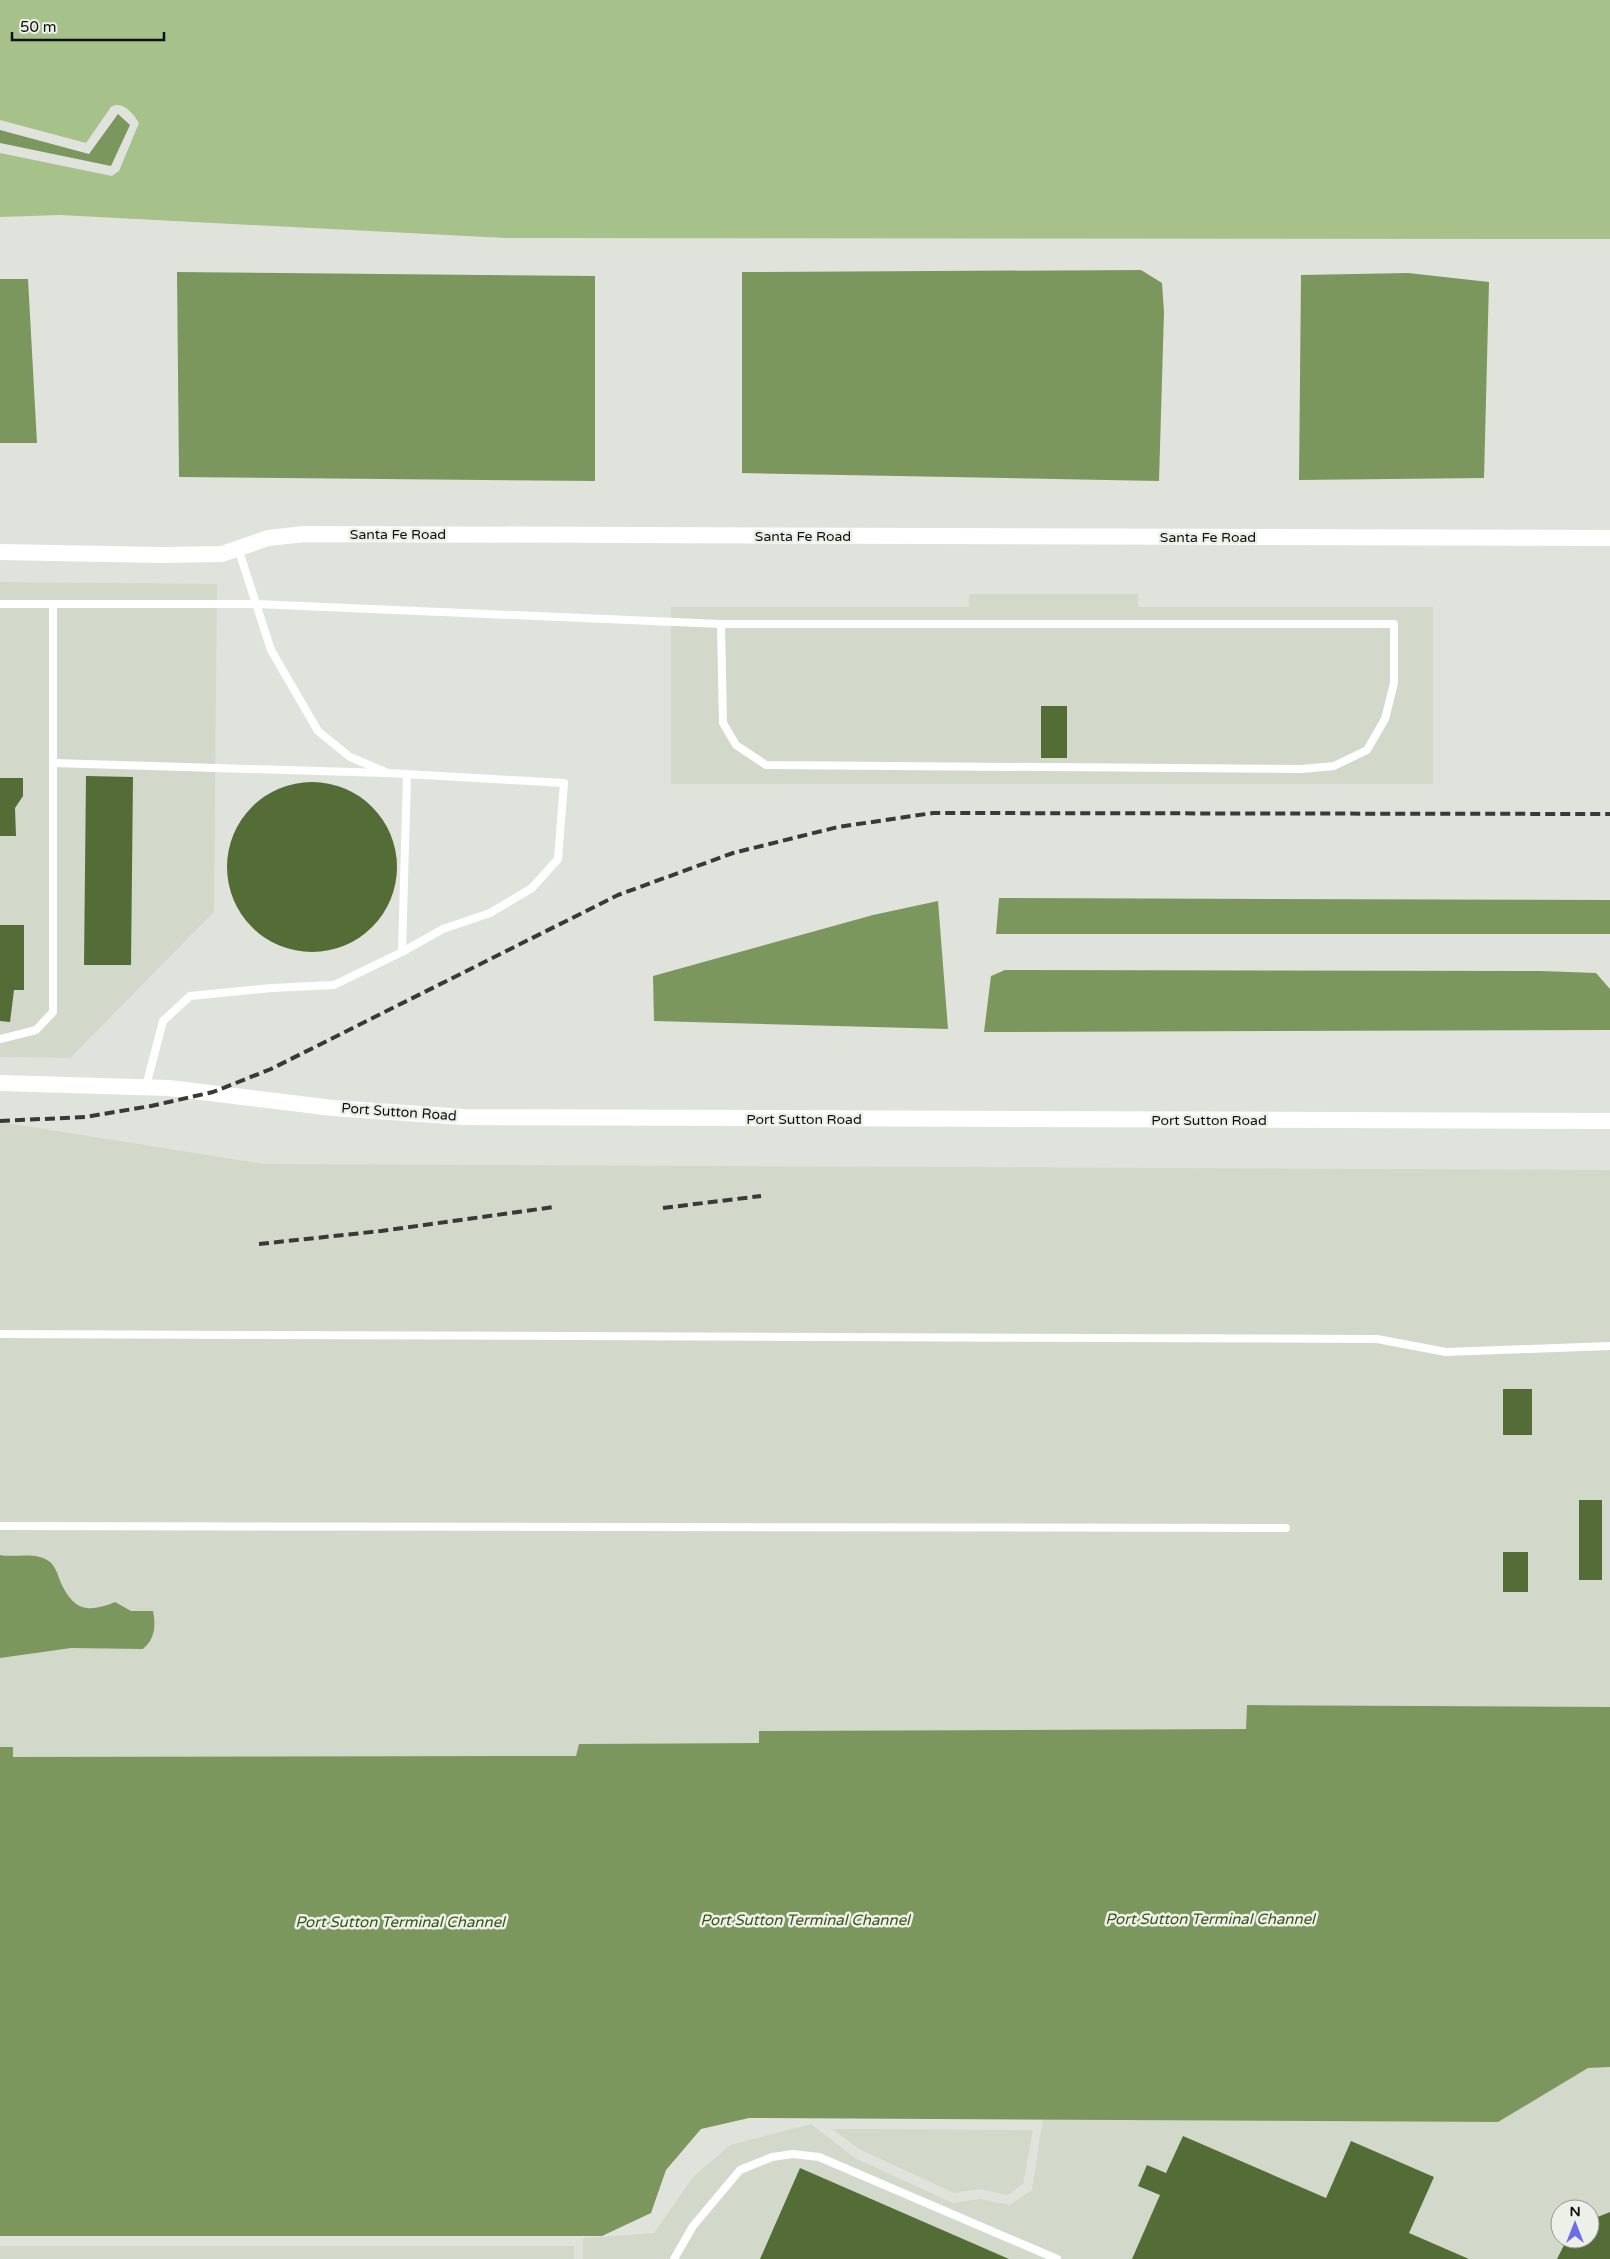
<svg xmlns="http://www.w3.org/2000/svg" width="1610" height="2259" font-family="'Varela Round',sans-serif">
	<style>
		.built { fill: #d2d9cb; fill-rule: evenodd }
		.green { fill: #a6c18a }
		.water { fill: #7c975e }
		.building { fill: #546d36 }
		.lines { fill: none; stroke-linecap: round; stroke-linejoin: round }
		.lane { stroke: #fff; stroke-width: 8 }
		.street { stroke: #fff; stroke-width: 16 }
		.rail { stroke: #393a37; stroke-width: 4; stroke-dasharray: 10 5; stroke-linecap: butt }
		.labels { text-anchor: middle; dominant-baseline: central; stroke-width: 5; stroke-linejoin: round; paint-order: stroke }
		.street-label { font-size: 14px; fill: #10110f; stroke: #edf0e9 }
		.water-label { font-size: 15px; font-style: italic; fill: #395315; stroke: #edf0e9 }
	</style>
	<rect width="100%" height="100%" fill="#e0e3dc"/>
	<!-- built -->
	<g class="built">
		<path d="M0,582L217,584L214,912L70,1058L0,1057Z"/>
		<path d="M969,594H1138V607H1433V784H671V607H969Z"/>
		<path d="M0,1122L264,1164L1610,1170V1707L1248,1705L1247,1729L760,1731V1743L579,1744L576,1756L13,1757V1747H0Z"/>
		<path d="M1610,2067V2259H583V2238L654,2233L693,2177L730,2145L811,2124L855,2158L953,2203L981,2199L1010,2205L1032,2190L1043,2118L1498,2122L1588,2068ZM1560,2209H1590V2239H1560Z"/>
		<path d="M832,2129L1033,2130L1023,2184L1008,2195L980,2189L954,2193L859,2149Z"/>
		<rect x="0" y="2246" width="574" height="13"/>
	</g>
	<!-- green -->
	<path class="green" d="M0,0H1610V239L505,238L60,215L0,217V153L112,176L119,171L139,123C133,113 122,100 111,107L86,143L0,120Z"/>
	<!-- water -->
	<g class="water">
		<path d="M118,114L130,125L111,166L0,143V130L89,154Z"/>
		<path d="M1141,270L1162,283L1164,312L1159,481L742,473V272Z"/>
		<path d="M177,272L595,276V481L179,477Z"/>
		<path d="M1408,273L1489,282L1484,478L1299,480L1301,275Z"/>
		<path d="M0,279H28L37,443H0Z"/>
		<path d="M999,898L1610,900V934H996Z"/>
		<path d="M938,901L948,1029L654,1021L653,976L873,915Z"/>
		<path d="M1005,970L1541,971L1596,973L1610,989V1030L984,1032L991,976Z"/>
		<path d="M0,1555C15,1558 37,1551 50,1562C56,1567 58,1576 61,1583C74,1611 88,1613 115,1602L131,1611H153C156,1626 155,1639 143,1649L71,1648L0,1658Z"/>
		<path d="M1247,1705L1610,1707V2067L1588,2068L1498,2122L749,2118L701,2129L666,2170L651,2213L602,2236H0V1747H13V1757L576,1756L579,1744L759,1743V1731L1246,1729Z"/>
	</g>
	<!-- building -->
	<g class="building">
		<rect x="1041" y="706" width="26" height="52"/>
		<path d="M86,776L133,777L131,965H84Z"/>
		<path d="M0,778H23V796L15,808L16,836H0Z"/>
		<circle cx="312" cy="867" r="85"/>
		<path d="M0,925H24V990H14L10,1022L0,1021Z"/>
		<rect x="1503" y="1389" width="29" height="46"/>
		<rect x="1579" y="1500" width="23" height="80"/>
		<rect x="1503" y="1552" width="25" height="40"/>
		<path d="M1183,2136L1326,2198L1351,2141L1434,2177L1409,2233L1469,2259H1132L1160,2195L1138,2186L1147,2165L1166,2173Z"/>
		<path d="M800,2168L1009,2259H760Z"/>
		<path d="M1610,2212V2259H1557L1567,2239H1590V2220Z"/>
	</g>
	<g class="lines">
		<!-- lane -->
		<g class="lane">
			<path d="M0,604H256L721,624H1394V683L1385,719L1367,750L1334,766L1302,769L766,765L736,745L723,723L721,624"/>
			<path d="M53,763L384,773"/>
			<path d="M402,952L407,775"/>
			<path d="M0,1039L36,1030L53,1012V604"/>
			<path d="M146,1086L163,1021L190,996L272,988L334,985L402,952L443,929L490,913L532,888L558,859L564,783L388,773L350,757L318,731L271,650L238,548"/>
			<path d="M0,1334L1377,1339L1446,1352L1610,1346"/>
			<path d="M0,1526L1286,1528"/>
			<path d="M674,2259L693,2226L740,2170L772,2157L793,2154L819,2157L1057,2259"/>
		</g>
		<!-- street -->
		<g class="street">
			<path d="M0,552L161,555L222,554L268,538L304,534L1610,538"/>
			<path d="M0,1083L169,1088L333,1108L464,1117L1610,1121"/>
		</g>
		<!-- rail -->
		<g class="rail">
			<path d="M0,1121L85,1117L151,1106L213,1092L271,1069L618,895L733,853L838,827L933,813L1610,814"/>
			<path d="M663,1208L761,1196"/>
			<path d="M259,1244L381,1231L554,1207"/>
		</g>
	</g>
	<g class="labels">
		<!-- street labels -->
		<g class="street-label">
			<text x="398" y="534">Santa Fe Road</text>
			<text x="803" y="536">Santa Fe Road</text>
			<text x="1208" y="537">Santa Fe Road</text>
			<text transform="translate(399 1112) rotate(4)">Port Sutton Road</text>
			<text x="804" y="1119">Port Sutton Road</text>
			<text x="1209" y="1120">Port Sutton Road</text>
		</g>
		<!-- water labels -->
		<g class="water-label">
			<text x="1210" y="1919">Port Sutton Terminal Channel</text>
			<text x="805" y="1920">Port Sutton Terminal Channel</text>
			<text x="400" y="1922">Port Sutton Terminal Channel</text>
		</g>
	</g>
	<!-- north arrow -->
	<g transform="translate(1575 2224)"><circle r="24" fill="#edf0e9" stroke="#959792"/>
	<path d="M0-4L9 19L0 12L-9 19Z" fill="#6d6de7"/>
	<text y="-8" font-size="14" font-weight="bold" text-anchor="middle" fill="#10110f">N</text>
	</g>
	<!-- scale -->
	<path d="M12 32v8h152v-8" fill="none" stroke="#10110f" stroke-width="2.5"/>
	<text x="20" y="32" font-size="15" fill="#10110f" stroke="#edf0e9" stroke-width="4" paint-order="stroke">50 m</text>
</svg>
